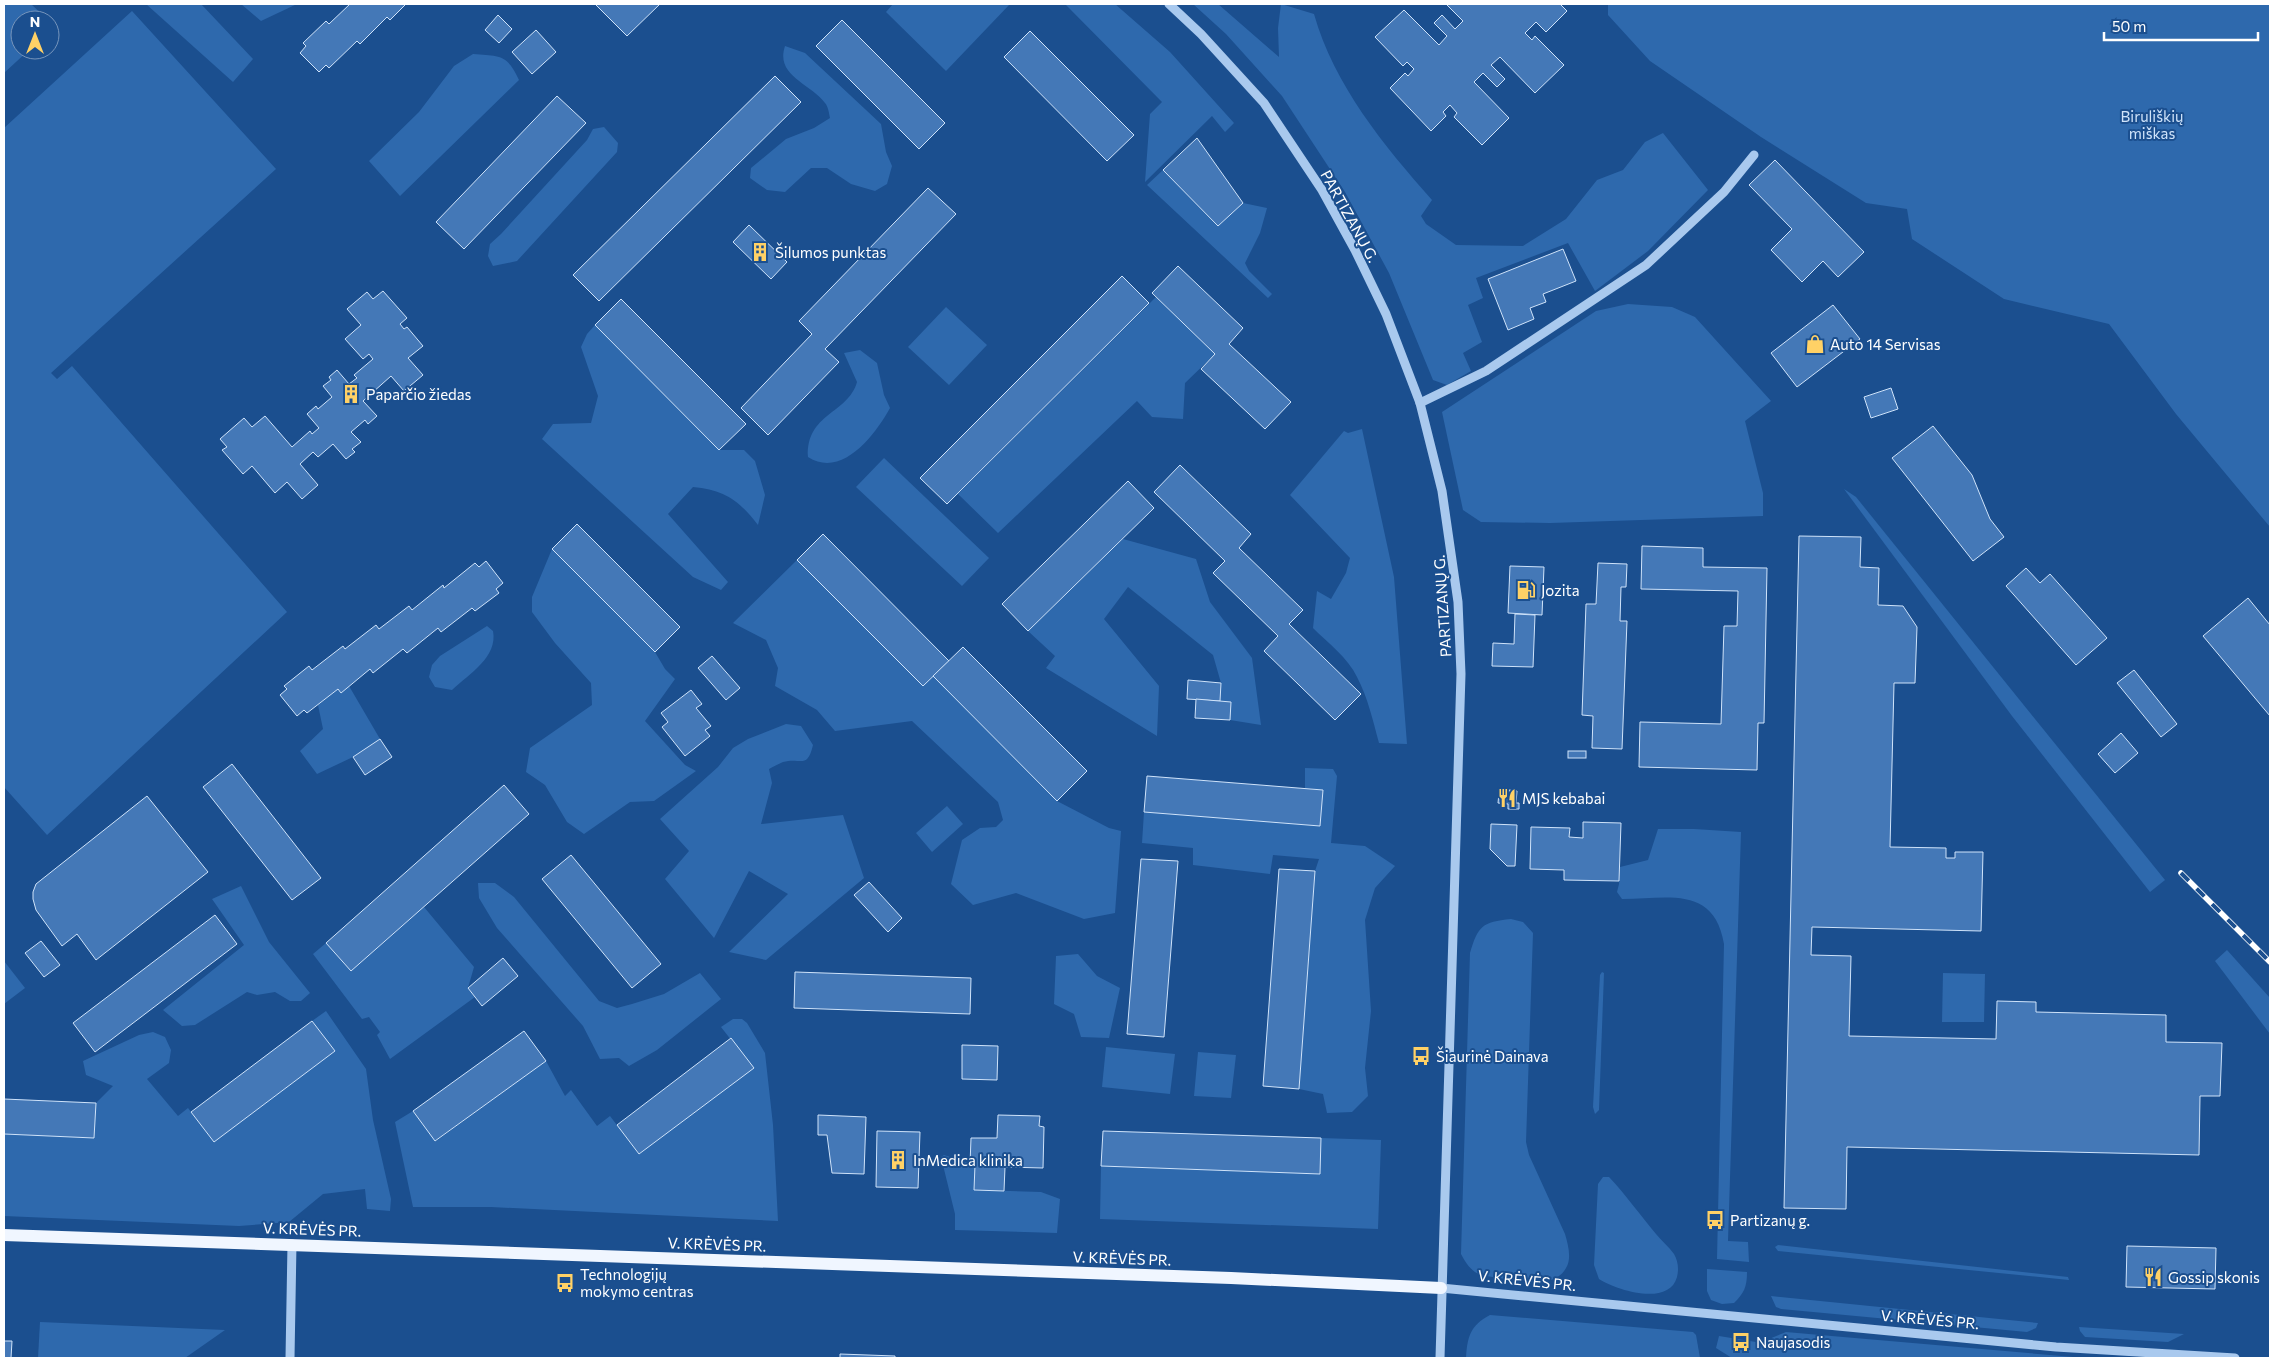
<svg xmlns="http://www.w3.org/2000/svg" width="2274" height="1362" font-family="Commissioner,sans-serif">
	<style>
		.green { fill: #2e69ad }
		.building { fill: #4478b7; stroke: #cfe3fa }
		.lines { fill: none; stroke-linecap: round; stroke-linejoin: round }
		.minor { stroke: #a9c9ee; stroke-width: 9 }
		.major { stroke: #f0f6ff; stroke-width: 12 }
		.rail-casing { stroke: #fff; stroke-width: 5.5 }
		.rail { stroke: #1b4f8f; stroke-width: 4; stroke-dasharray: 11; stroke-linecap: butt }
		.labels { text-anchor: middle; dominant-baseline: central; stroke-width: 4; stroke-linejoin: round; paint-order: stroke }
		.park-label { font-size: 15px; fill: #cfe3fa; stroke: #1b4f8f }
		.street-label { font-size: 15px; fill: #fff; stroke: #1b4f8f }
		.poi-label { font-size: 15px; fill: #fff; stroke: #1b4f8f; text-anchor: start }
	</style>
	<rect width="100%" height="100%" fill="#1b4f8f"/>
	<!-- green -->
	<g class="green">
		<path d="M4,4H31L48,20H20V50H29L4,73Z"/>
		<path d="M146,4H201L253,59L233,82Z"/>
		<path d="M241,4H297L261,21Z"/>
		<path d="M893,4H1010L946,71L886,12Z"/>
		<path d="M1068,4H1115L1170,52L1234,123L1225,132L1212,116L1145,182L1150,114L1162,102L1066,5Z"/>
		<path d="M1193,4H1218L1279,57L1278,28L1281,4L1314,14C1334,85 1384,146 1432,200L1421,216L1426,224L1456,245L1523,246L1566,219L1597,180L1623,170L1645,142L1663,133L1708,190L1648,251L1595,291L1568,243L1476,278L1483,298L1468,305L1482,342L1463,353L1471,371L1447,385L1433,380L1389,273L1345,192L1282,96L1226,34Z"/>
		<path d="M1608,4H2270V527L2176,414L2109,324L2004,299L1912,239L1907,209L1866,203L1761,137L1650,61L1608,15Z"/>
		<path d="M132,11L276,169L51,373L57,379L72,366L287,612L47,835L4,787V128Z"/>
		<path d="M785,46L805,53L881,124L886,152L892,166L887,184L875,191L851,184L827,168H811L785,192L767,190L750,178L751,168L786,139L814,128L830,118C829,113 828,106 825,103C810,83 775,76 785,46Z"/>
		<path d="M473,54C500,56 507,54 519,80L400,196L369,161L419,112L454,66Z"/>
		<path d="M604,127L618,143L617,152L517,261L493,266L488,256L490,244L501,234L587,140L593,129Z"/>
		<path d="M1163,170L1218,226L1243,203L1267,208L1260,233L1245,263L1249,271L1272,294L1268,298L1147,185Z"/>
		<path d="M1156,297L1215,354L1185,383L1183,419L1152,417L1137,401L998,533L958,494Z"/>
		<path d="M1628,304L1672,307L1695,317L1771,401L1745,421L1763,493V516L1550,523L1481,522L1463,510L1442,412L1596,311Z"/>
		<path d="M946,307L987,345L949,385L908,347Z"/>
		<path d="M595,325L719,450H744L755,461L765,495L758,525C739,500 724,490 693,487L668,514L728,582L721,590L693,577L542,439L553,424L591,423L598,396L581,347L587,334Z"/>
		<path d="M860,350L877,363L884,395L890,408C875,435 842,479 808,457C806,413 848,414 857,382L844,353Z"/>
		<path d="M1362,429L1394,577L1407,744L1379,743C1373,721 1368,698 1357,677C1348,658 1328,643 1313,628L1317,591L1331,599L1346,573L1350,558L1290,495L1344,431L1348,433Z"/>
		<path d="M884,458L989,558L962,586L856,487Z"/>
		<path d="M1844,489L1856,497L2165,880L2150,892L2012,716Z"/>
		<path d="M1123,539L1196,559L1210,602L1252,658L1261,725L1230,720L1231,702L1220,701L1221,683L1213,655L1128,587L1104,619L1159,686L1157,736L1046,668L1055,656L1028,631Z"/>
		<path d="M552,549L655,652L665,669L675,679L645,721L685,765L696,771L654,801L630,802L584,834L567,822L545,785L526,772L530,748L592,705L591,683L555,643L532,612V597Z"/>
		<path d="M797,560L923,686L933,676L1057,801L1109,828L1121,831L1115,913L1084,919L1016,893L973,905L951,884L962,840L980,828L996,827L1003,820L998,802L912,721L835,731L817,710L775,686L778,668L766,640L733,623Z"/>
		<path d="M487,626L493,631C498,657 469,674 452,690L435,687L429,677L432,665L440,656Z"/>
		<path d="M349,686L380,739L353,757L317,774L300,751L323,729L318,705L338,689L341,693Z"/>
		<path d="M786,724L801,726L813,745C807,770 801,757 783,762C778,764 773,767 769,769L772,783L761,824L843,815L864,878L766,960L729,952L788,894L749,871L714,938L665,879L689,851L660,819L718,767L733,748L748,739Z"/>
		<path d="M1305,768L1333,769L1337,776L1331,843L1365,846L1395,866L1375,888L1365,920L1371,1011L1365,1068L1368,1096L1352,1112L1327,1113L1323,1094L1299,1089L1315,871L1319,859L1273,855L1270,874L1193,865V848L1142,843L1144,812L1320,826L1323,790L1305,788Z"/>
		<path d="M947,806L963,824L932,852L916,833Z"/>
		<path d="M1658,829H1694L1741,832L1728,1241L1748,1242L1749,1262L1717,1259L1724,944C1714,885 1668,899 1622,899L1617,892L1619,884L1620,867L1648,860Z"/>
		<path d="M478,883H495L514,897L599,1001L617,1008L632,1004L664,994L700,973L721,999L657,1050L629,1066L619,1058L600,1059L583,1026L497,928L479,898Z"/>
		<path d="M241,886L269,942L310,993L301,1001H290L275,992L257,995L247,992L195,1025L182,1026L163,1010L244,945L212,899Z"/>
		<path d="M424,907L474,967L468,988L475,997L390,1059L377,1035L380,1032L369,1017L362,1019L313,954L326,943L351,971Z"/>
		<path d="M1511,919L1523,922L1533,933L1526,1142L1529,1155L1565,1234C1568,1244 1572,1259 1566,1268C1563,1274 1557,1278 1551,1280C1542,1284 1483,1278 1475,1272C1469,1268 1464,1260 1461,1254L1470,953C1478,926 1482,922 1511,919Z"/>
		<path d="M2227,950L2270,998V1034L2215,961Z"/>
		<path d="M1078,954L1097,976L1120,988L1109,1038L1081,1037L1074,1014L1054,1004L1056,956Z"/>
		<path d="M4,961L25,988L4,1004Z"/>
		<path d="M1602,972L1604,973L1599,1110L1595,1114L1593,1107L1600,975Z"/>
		<path d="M1943,973L1985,974L1984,1022H1942Z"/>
		<path d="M326,1011L366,1069L373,1120L391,1199L390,1211L367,1209L365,1189L323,1194L289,1222L239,1226L4,1216V1134L94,1138L96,1103L113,1086L86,1075L83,1061L139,1035L153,1032L165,1037L171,1050L169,1063L147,1079L178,1116L188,1108L214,1142L335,1051L312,1021Z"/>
		<path d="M733,1019H742L747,1023L765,1053L773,1125L778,1221L491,1207H413L395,1122L413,1111L436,1141L546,1061L565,1096L571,1090L597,1126L610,1116L639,1154L753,1068L721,1027Z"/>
		<path d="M1106,1047L1175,1054L1170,1094L1102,1087Z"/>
		<path d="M1198,1052L1236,1055L1231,1098L1194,1096Z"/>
		<path d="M1321,1138L1381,1140L1378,1229L1100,1219L1101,1166L1319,1174Z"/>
		<path d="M944,1155L975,1165V1190L1041,1192L1060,1199L1057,1233L955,1230V1214L941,1157Z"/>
		<path d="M1603,1177H1609C1626,1195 1640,1215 1656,1234C1661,1240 1669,1247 1674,1254C1678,1261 1679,1269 1677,1277C1669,1307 1616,1290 1599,1279L1594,1265L1598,1184Z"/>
		<path d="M1778,1245L2068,1277L2069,1280L1778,1251L1775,1247Z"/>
		<path d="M1707,1269L1747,1272C1747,1287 1744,1293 1734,1303L1722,1304L1711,1300L1707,1291Z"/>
		<path d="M1771,1296L2038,1323L2036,1328L2027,1332L1781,1309L1776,1307Z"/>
		<path d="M1490,1315L1693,1332L1696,1335L1700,1358H1466C1467,1338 1470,1325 1490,1315Z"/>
		<path d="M40,1322L225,1330L185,1358H38Z"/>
		<path d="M2079,1327L2184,1334L2168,1342L2085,1337L2080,1331Z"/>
		<path d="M1786,1332L1820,1335L2085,1358H1732L1716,1348L1719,1336L1756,1342L1764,1341Z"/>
	</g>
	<!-- building -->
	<g class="building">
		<path d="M350,4H406L390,20L387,17L360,44L357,41L329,68L326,65L319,72L300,53L306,46L303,43L326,21L329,24Z"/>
		<path d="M595,4H660L627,36Z"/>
		<path d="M1446,4H1560L1567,11L1546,32L1536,22L1525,33L1532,40L1535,36L1564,65L1535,93L1500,57L1491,65L1505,79L1497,87L1483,73L1474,82L1509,118L1482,145L1454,117L1457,113L1450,105L1443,112L1446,116L1431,131L1390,88L1405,73L1408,76L1414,69L1407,62L1403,66L1375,37L1404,10L1439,45L1447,36L1434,23L1442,15L1455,29L1463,21Z"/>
		<path d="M498,15L512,29L499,43L485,30Z"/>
		<path d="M842,20L945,123L919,149L816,46Z"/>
		<path d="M536,30L556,52L532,74L512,52Z"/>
		<path d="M1030,31L1134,135L1107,161L1004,57Z"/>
		<path d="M775,76L801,102L599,301L573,275Z"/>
		<path d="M557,96L586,123L464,249L436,222Z"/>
		<path d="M1197,138L1243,203L1218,226L1163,170Z"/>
		<path d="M1775,160L1864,252L1838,277L1823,261L1802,282L1771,250L1792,229L1749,185Z"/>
		<path d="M928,188L956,214L825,349L839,362L768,435L741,408L812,334L799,321Z"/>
		<path d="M749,225L787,262L771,279L733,242Z"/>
		<path d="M1563,249L1576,281L1543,294L1546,302L1530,308L1534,319L1508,330L1488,279Z"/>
		<path d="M1178,266L1243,328L1229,344L1291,402L1265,429L1201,369L1215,354L1152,293Z"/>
		<path d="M1122,276L1149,303L947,504L920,478Z"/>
		<path d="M383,291L407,318L400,324L404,329L407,327L423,346L408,358L423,375L404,391L391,376L363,401L377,416L368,424L365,420L351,432L361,442L352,449L355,452L346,459L333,444L318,457L313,452L300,464L318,485L302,499L287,482L275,493L252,466L243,474L222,450L227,447L220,439L244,418L252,427L265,416L292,447L310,431L312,434L319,428L307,414L316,406L318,409L332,397L323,386L331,380L329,377L337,370L349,384L357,378L354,375L373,359L369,354L363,359L345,339L361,325L347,309L367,292L373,299Z"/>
		<path d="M621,299L746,424L719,450L595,325Z"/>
		<path d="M1833,305L1860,339L1797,387L1771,353Z"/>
		<path d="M1891,388L1898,409L1871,418L1864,397Z"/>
		<path d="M1933,426L1972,475L1990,519L2004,537L1973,561L1892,458Z"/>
		<path d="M1180,465L1251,534L1239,548L1303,610L1289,624L1361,694L1335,720L1264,651L1278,636L1213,573L1225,561L1154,492Z"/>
		<path d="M1128,481L1154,508L1028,631L1002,604Z"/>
		<path d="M577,524L680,627L655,652L552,549Z"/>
		<path d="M823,534L949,661L923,686L797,560Z"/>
		<path d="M1799,536L1861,537L1860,567L1879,568L1878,605L1903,606L1917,627L1915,683H1894L1890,847L1946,848V858H1955V852H1983L1981,931L1812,927L1811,955L1851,956L1849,1036L1996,1039L1997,1001L2036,1002V1012L2166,1015V1042L2222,1043L2220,1096H2200L2199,1155L1847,1147L1846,1209L1784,1208Z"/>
		<path d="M1642,546L1703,548V567L1767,568L1764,723H1758L1757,770L1639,767L1640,722L1721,724L1724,626H1737L1738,591L1641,589Z"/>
		<path d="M486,561L503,583L496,589L499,593L475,611L472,608L441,632L438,628L407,653L403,649L373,673L370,669L341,693L338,689L307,713L304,710L297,716L280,695L287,689L284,686L309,666L312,670L343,646L345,649L376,625L379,629L409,606L412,610L443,585L444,588L475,563L479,567Z"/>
		<path d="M1598,563L1627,564L1626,587H1621L1620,621H1627L1622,749L1592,748L1593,716L1582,715L1586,604H1596Z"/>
		<path d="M1510,566L1544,567L1542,615L1508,613Z"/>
		<path d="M2026,568L2040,583L2050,574L2107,638L2076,665L2006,586Z"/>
		<path d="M2248,598L2270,625V716L2203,636Z"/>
		<path d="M1515,614L1535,615L1533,667L1492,666L1493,643L1514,644Z"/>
		<path d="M963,647L1087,771L1057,801L933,676Z"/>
		<path d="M712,656L740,688L726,700L698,668Z"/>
		<path d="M2134,670L2177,724L2161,737L2117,683Z"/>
		<path d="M1188,680L1221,683L1220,701L1187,699Z"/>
		<path d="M691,690L702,704L696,708L711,726L705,730L710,736L685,756L662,727L668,722L661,713Z"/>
		<path d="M1196,699L1231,702L1230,720L1195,718Z"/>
		<path d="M2121,733L2138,753L2115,773L2098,754Z"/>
		<path d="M380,739L392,757L365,775L353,757Z"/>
		<rect x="1568" y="751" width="18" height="7"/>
		<path d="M232,764L321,878L292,900L203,787Z"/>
		<path d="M1147,776L1323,790L1320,826L1144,812Z"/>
		<path d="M504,785L529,814L351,971L326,943Z"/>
		<path d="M1509,790L1517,791L1516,803H1519V809H1508V804L1498,803L1499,793H1509Z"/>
		<path d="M147,796L208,872L96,960L77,934L62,946L36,910L33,899V892L36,884Z"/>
		<path d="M1583,822L1621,823L1619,881L1564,880V870L1530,869L1531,827L1570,828L1569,837L1583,838Z"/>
		<path d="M1491,824L1517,825L1515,866H1507L1490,849Z"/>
		<path d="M571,855L661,964L632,988L542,879Z"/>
		<path d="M1141,859L1178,861L1164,1037L1127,1034Z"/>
		<path d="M1279,869L1315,871L1299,1089L1263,1086Z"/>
		<path d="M869,882L902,918L888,932L854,895Z"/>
		<path d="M215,915L237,944L95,1052L73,1023Z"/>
		<path d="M41,941L60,965L44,977L25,953Z"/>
		<path d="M503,958L518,976L482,1006L468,988Z"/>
		<path d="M795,972L971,978L970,1014L794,1008Z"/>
		<path d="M312,1021L335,1051L214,1142L191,1112Z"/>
		<path d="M524,1031L546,1061L435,1141L413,1111Z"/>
		<path d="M731,1038L754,1068L639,1154L617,1125Z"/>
		<path d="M962,1045L998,1046L997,1080L962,1079Z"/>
		<path d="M4,1099L96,1103L94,1138L4,1134Z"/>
		<path d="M818,1115L866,1117L864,1174L832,1173L827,1135H818Z"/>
		<path d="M998,1115L1040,1116L1039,1126L1044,1127L1043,1168L1005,1167L1004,1191L974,1190L975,1165H970L971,1138H997Z"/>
		<path d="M877,1131L920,1132L918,1188L876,1187Z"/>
		<path d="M1103,1131L1321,1138L1320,1174L1101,1166Z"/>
		<path d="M2127,1246L2216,1248L2215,1289L2126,1287Z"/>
		<path d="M4,1341H12L11,1358H4Z"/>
		<path d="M840,1354L895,1356V1358H840Z"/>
	</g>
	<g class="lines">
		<!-- minor -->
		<g class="minor">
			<path d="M1169,4L1201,34L1264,103L1322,190L1355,250L1386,314L1420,403L1442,491L1458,602L1461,674L1440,1358"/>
			<path d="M1420,403L1486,371L1646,265L1724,192L1754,155"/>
			<path d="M1441,1288L2056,1347L2235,1358"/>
			<path d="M290,1358L292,1244"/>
		</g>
		<!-- major -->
		<path class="major" d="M4,1235L1231,1278L1441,1288"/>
		<!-- rail casing -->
		<g class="rail-casing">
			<path id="rail" d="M2181,873L2270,962"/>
		</g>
		<!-- rail -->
		<use href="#rail" class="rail"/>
	</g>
	<!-- icons -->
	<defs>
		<g id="building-bare" transform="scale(1.5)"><path d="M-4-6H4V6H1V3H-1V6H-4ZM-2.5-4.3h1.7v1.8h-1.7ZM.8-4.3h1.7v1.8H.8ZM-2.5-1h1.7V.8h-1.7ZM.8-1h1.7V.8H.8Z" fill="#ffd166" stroke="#1b4f8f" stroke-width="2.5" paint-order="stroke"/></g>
		<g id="shop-bare" transform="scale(1.5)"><path d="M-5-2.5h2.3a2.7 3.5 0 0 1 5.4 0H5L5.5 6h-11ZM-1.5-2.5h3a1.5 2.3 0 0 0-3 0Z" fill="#ffd166" stroke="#1b4f8f" stroke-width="2.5" paint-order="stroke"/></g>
		<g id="fuel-bare" transform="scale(1.5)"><path d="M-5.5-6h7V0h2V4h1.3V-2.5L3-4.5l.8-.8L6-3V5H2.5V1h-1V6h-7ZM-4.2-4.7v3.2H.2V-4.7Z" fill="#ffd166" stroke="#1b4f8f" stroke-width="2.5" paint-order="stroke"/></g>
		<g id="restaurant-bare" transform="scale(1.5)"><path d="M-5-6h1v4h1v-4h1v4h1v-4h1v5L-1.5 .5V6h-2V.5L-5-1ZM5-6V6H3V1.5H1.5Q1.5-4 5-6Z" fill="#ffd166" stroke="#1b4f8f" stroke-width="2.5" paint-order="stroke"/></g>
		<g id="bus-bare" transform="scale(1.5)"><path d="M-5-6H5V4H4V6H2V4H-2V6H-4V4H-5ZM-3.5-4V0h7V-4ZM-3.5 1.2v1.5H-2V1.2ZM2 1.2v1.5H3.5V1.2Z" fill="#ffd166" stroke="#1b4f8f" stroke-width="2.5" paint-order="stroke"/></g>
	</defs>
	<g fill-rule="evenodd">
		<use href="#building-bare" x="760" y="252"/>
		<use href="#shop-bare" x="1815" y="344"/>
		<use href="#building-bare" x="351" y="394"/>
		<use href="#fuel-bare" x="1526" y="590"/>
		<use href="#restaurant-bare" x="1507" y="798"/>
		<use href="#bus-bare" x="1421" y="1056"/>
		<use href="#building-bare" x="898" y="1160"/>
		<use href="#bus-bare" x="1715" y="1220"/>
		<use href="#restaurant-bare" x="2153" y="1277"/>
		<use href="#bus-bare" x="565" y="1283"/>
		<use href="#bus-bare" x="1741" y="1342"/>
	</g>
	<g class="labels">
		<!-- park labels -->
		<g class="park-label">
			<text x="2152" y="116">Biruliškių<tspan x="2152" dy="17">miškas</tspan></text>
		</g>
		<!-- street labels -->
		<g class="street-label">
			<text transform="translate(1350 216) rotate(61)">PARTIZANŲ G.</text>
			<text transform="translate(1442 606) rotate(-94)">PARTIZANŲ G.</text>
			<text transform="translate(312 1229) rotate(2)">V. KRĖVĖS PR.</text>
			<text transform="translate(717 1244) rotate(2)">V. KRĖVĖS PR.</text>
			<text transform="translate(1122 1258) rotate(2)">V. KRĖVĖS PR.</text>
			<text transform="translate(1527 1280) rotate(6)">V. KRĖVĖS PR.</text>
			<text transform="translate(1930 1319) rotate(5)">V. KRĖVĖS PR.</text>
		</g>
		<!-- poi labels -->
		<g class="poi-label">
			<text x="775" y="252">Šilumos punktas</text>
			<text x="1830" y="344">Auto 14 Servisas</text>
			<text x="366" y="394">Paparčio žiedas</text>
			<text x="1541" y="590">Jozita</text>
			<text x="1522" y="798">MJS kebabai</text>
			<text x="1436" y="1056">Šiaurinė Dainava</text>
			<text x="913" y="1160">InMedica klinika</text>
			<text x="1730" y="1220">Partizanų g.</text>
			<text x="580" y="1274">Technologijų<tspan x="580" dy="17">mokymo centras</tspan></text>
			<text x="2168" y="1277">Gossip skonis</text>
			<text x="1756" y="1342">Naujasodis</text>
		</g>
	</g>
	<!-- border -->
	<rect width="2274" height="1362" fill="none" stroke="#ffffff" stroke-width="10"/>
	<!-- north arrow -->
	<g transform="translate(35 35)"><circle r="24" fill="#1b4f8f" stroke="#7695bc"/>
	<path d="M0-4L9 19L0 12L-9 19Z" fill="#ffd166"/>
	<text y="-8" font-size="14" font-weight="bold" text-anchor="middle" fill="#ffffff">N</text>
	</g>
	<!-- scale -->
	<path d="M2104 32v8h154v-8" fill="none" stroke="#ffffff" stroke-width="2.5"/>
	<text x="2112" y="32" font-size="15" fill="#ffffff" stroke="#1b4f8f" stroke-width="4" paint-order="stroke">50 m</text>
</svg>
